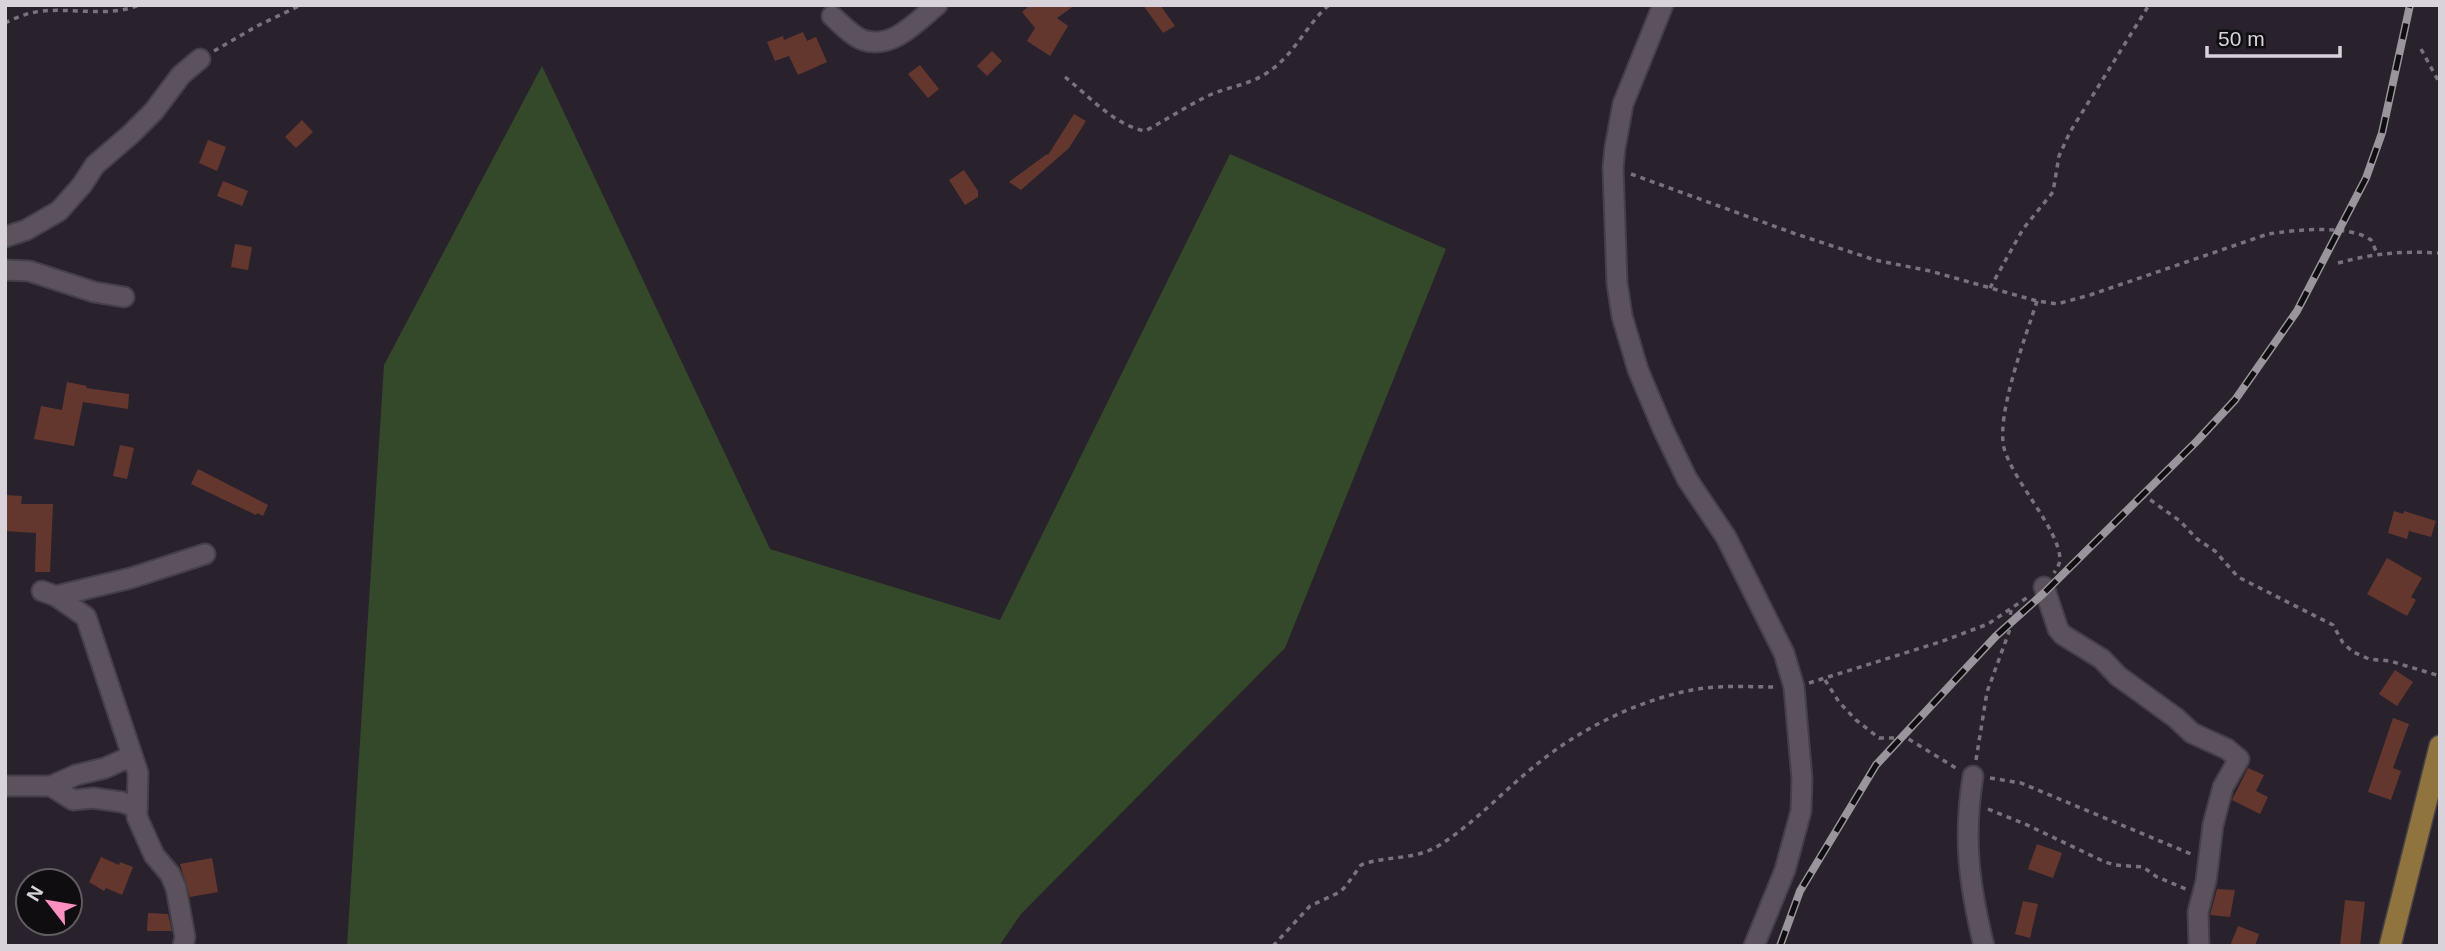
<svg xmlns="http://www.w3.org/2000/svg" width="2445" height="951" font-family="Helvetica,sans-serif">
	<style>
		.green { fill: #34482a }
		.building { fill: #64372e }
		.lines { fill: none; stroke-linecap: round; stroke-linejoin: round }
		.minor-casing { stroke: #453f48; stroke-width: 23 }
		.major-casing { stroke: #453f48; stroke-width: 24 }
		.path { stroke: #79727b; stroke-width: 3.5; stroke-dasharray: 5 5; stroke-linecap: butt }
		.minor { stroke: #5b525e; stroke-width: 19 }
		.major { stroke: #8f743d; stroke-width: 21 }
		.rail-casing { stroke: #9a949c; stroke-width: 8 }
		.rail { stroke: #100d11; stroke-width: 5; stroke-dasharray: 16; stroke-linecap: butt }
	</style>
	<rect width="100%" height="100%" fill="#29222c"/>
	<!-- green -->
	<path class="green" d="M542,66L770,549L1000,620L1230,154L1446,249L1285,648L1021,914L999,946H347L384,365Z"/>
	<!-- building -->
	<g class="building">
		<path d="M1030,5H1075L1057,18L1068,26L1050,56L1027,41L1035,28L1022,12Z"/>
		<path d="M1143,5H1160L1175,26L1163,33Z"/>
		<path d="M803,32L807,41L816,37L827,62L798,75L789,56L775,61L767,42L783,36L784,40Z"/>
		<path d="M992,51L1002,61L987,76L977,66Z"/>
		<path d="M920,65L939,89L928,98L908,74Z"/>
		<path d="M1074,114L1086,121L1069,148L1021,190L1009,182L1047,154L1048,155Z"/>
		<path d="M302,120L313,132L296,148L285,137Z"/>
		<path d="M208,140L226,147L217,171L199,163Z"/>
		<path d="M964,170L978,191V197L965,205L949,180Z"/>
		<path d="M223,181L248,191L242,206L217,196Z"/>
		<path d="M235,244L252,247L248,270L231,267Z"/>
		<path d="M67,382L87,386L86,388L129,394L128,409L83,402L74,446L34,439L41,406L62,410Z"/>
		<path d="M120,445L134,448L127,479L113,476Z"/>
		<path d="M198,469L268,505L263,516L257,513L256,515L191,484Z"/>
		<path d="M5,495L22,496L21,504H53L50,572H35L36,533L5,531Z"/>
		<path d="M2394,511L2403,514L2404,511L2436,521L2431,537L2409,531L2407,539L2388,533Z"/>
		<path d="M2387,558L2422,578L2411,597L2416,600L2407,616L2367,594Z"/>
		<path d="M2395,670L2413,682L2397,706L2379,694Z"/>
		<path d="M2393,718L2409,724L2393,768L2401,771L2391,800L2368,792Z"/>
		<path d="M2248,768L2264,775L2256,791L2268,797L2260,814L2232,800Z"/>
		<path d="M2037,844L2062,853L2053,878L2028,869Z"/>
		<path d="M101,857L119,865L120,862L133,867L122,895L106,888L104,891L89,882Z"/>
		<path d="M212,858L218,892L190,897L180,864Z"/>
		<path d="M2217,889L2235,890L2230,917L2210,915Z"/>
		<path d="M2345,900L2365,902L2360,946H2340Z"/>
		<path d="M2023,901L2038,904L2030,938L2015,934Z"/>
		<path d="M148,913L168,914L172,931H147Z"/>
		<path d="M2238,926L2259,934L2255,946H2230Z"/>
	</g>
	<g class="lines">
		<!-- minor casing -->
		<g class="minor-casing">
			<g id="minor">
				<path d="M1663,5L1623,104L1615,148L1613,168L1617,283L1622,316L1638,370L1663,429L1687,479L1726,537L1784,653L1794,687L1802,779L1801,811L1785,870L1754,946"/>
				<path d="M832,16C841,24 852,36 863,40C893,50 917,21 937,5"/>
				<path d="M5,237L26,230L59,211L82,185L95,165L131,134L154,111L181,75L200,59"/>
				<path d="M5,270L29,271L94,292L124,297"/>
				<path d="M2044,587L2058,629L2063,635L2102,659L2118,676L2176,718L2192,733L2227,749L2239,759L2223,787L2213,825L2206,881L2198,912L2199,946"/>
				<path d="M42,591L56,596L86,617L138,773L137,817L154,855L170,874L176,888L185,937L183,946"/>
				<path d="M56,596L131,578L205,554"/>
				<path d="M1973,776C1963,838 1969,885 1984,946"/>
				<path d="M5,786H51L76,775L105,768L132,756"/>
				<path d="M51,786L73,800L93,798L122,802L137,808"/>
			</g>
		</g>
		<!-- major casing -->
		<g class="major-casing">
			<path id="major" d="M2390,946L2440,746"/>
		</g>
		<!-- path -->
		<g class="path">
			<path d="M5,23C13,19 22,15 31,13C63,5 108,19 139,5"/>
			<path d="M2421,49L2440,84"/>
			<path d="M214,51L257,26L301,5"/>
			<path d="M1065,77C1089,96 1114,125 1145,131C1168,119 1188,105 1212,94C1232,86 1253,84 1271,70C1295,53 1307,24 1329,5"/>
			<path d="M1631,174L1793,233L1875,260L1930,271L2037,301L2057,304L2090,295L2268,234C2295,230 2349,224 2371,240L2377,253"/>
			<path d="M2338,263C2375,253 2402,251 2440,253"/>
			<path d="M1990,288L2023,229L2053,192L2059,156L2070,132L2149,5"/>
			<path d="M2037,301C2026,336 1996,414 2004,448C2013,481 2059,529 2060,559C2060,564 2057,568 2054,573"/>
			<path d="M2142,494L2180,521L2197,539L2215,551L2238,577L2333,625L2343,643L2353,652L2369,659L2390,661L2440,676"/>
			<path d="M1825,680L1839,702L1856,720L1879,738H1907L1959,770"/>
			<path d="M1809,683L1940,642L1988,624L2028,597"/>
			<path d="M1976,760L1987,692L2009,632L2011,609"/>
			<path d="M1990,778L2021,783L2191,854"/>
			<path d="M1988,809L2025,824L2105,862L2115,865L2143,867L2157,877L2186,889"/>
			<path d="M1273,946L1310,906L1340,892L1346,886L1361,865C1386,855 1413,861 1438,846C1474,824 1503,791 1536,765C1579,729 1642,698 1698,689C1723,685 1751,687 1777,687"/>
		</g>
		<!-- minor -->
		<use href="#minor" class="minor"/>
		<!-- major -->
		<use href="#major" class="major"/>
		<!-- rail casing -->
		<g class="rail-casing">
			<path id="rail" d="M1780,946L1800,891L1876,765L1996,636L2045,592L2197,441L2235,400L2297,311L2366,178L2382,133L2410,5"/>
		</g>
		<!-- rail -->
		<use href="#rail" class="rail"/>
	</g>
	<!-- border -->
	<rect width="2445" height="951" fill="none" stroke="#d8d3da" stroke-width="14"/>
	<!-- north arrow -->
	<g transform="translate(49 902) rotate(301)"><circle r="33" fill="#100d11" stroke="#605c61" stroke-width="2"/>
	<path d="M0-5L12 26L0 18L-12 26Z" fill="#fd8fc1"/>
	<text y="-10" font-size="19" font-weight="bold" text-anchor="middle" fill="#d8d3da">N</text>
	</g>
	<!-- scale -->
	<path d="M2207 46v10h133v-10" fill="none" stroke="#d8d3da" stroke-width="3.5"/>
	<text x="2218" y="46" font-size="21" fill="#d8d3da" stroke="#100d11" stroke-width="5" paint-order="stroke">50 m</text>
</svg>
